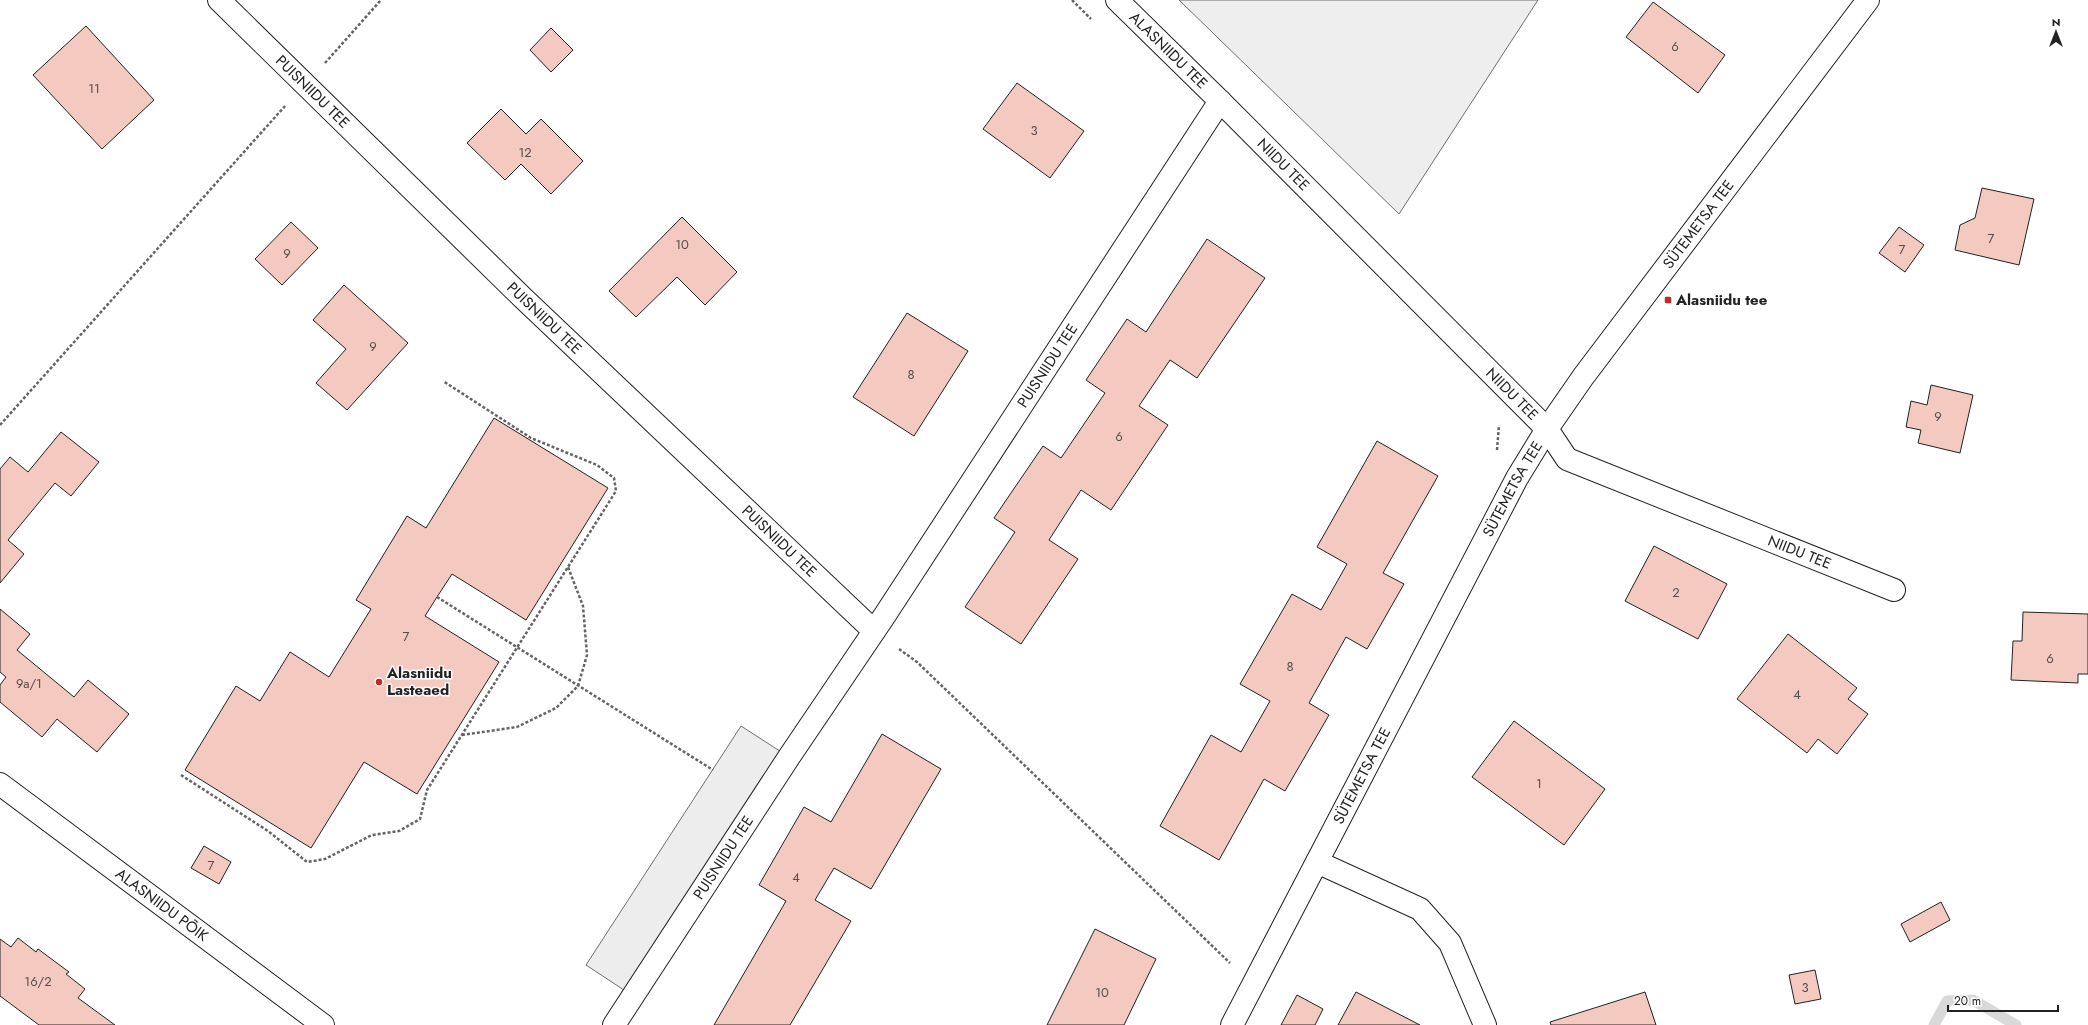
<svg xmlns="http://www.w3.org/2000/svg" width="2088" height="1025" font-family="Jost,sans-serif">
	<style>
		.green { fill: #eee; stroke: #6f6f6f }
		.parking { fill: #ededed; stroke: #6f6f6f }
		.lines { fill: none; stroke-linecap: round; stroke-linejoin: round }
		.stream { stroke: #d9d9d9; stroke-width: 11 }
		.building { fill: #f3c9c0; stroke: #222 }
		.minor-casing { stroke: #222; stroke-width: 24 }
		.path { stroke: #646464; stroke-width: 2.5; stroke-dasharray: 3 2; stroke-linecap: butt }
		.minor { stroke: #fff; stroke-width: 22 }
		.poi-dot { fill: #c62828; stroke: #fff; stroke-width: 1.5 }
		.labels { text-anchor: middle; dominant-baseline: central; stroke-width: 3; stroke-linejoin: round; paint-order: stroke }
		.number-label { font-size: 13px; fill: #564c4a }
		.street-label { font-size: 15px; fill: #222; stroke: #fff }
		.poi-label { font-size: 15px; font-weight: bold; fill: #222; stroke: #fff; text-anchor: start }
	</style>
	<rect width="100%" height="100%" fill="#fff"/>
	<!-- green -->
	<path class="green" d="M1179,0H1538L1399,214Z"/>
	<!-- parking -->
	<path class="parking" d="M741,726L789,757L633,996L586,965Z"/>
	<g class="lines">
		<!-- stream -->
		<path class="stream" d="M1934,1025L1947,1001L1973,1000L2016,1025"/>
	</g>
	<!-- building -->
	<g class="building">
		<path d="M1653,2L1725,55L1698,93L1626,37Z"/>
		<path d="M86,26L154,100L102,149L33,75Z"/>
		<path d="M551,28L573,50L551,72L530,50Z"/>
		<path d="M1017,83L1084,131L1050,178L983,129Z"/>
		<path d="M501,109L526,134L541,119L583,161L551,194L521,164L505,180L467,143Z"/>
		<path d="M1982,188L2034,199L2019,265L1955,250L1960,225L1975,218Z"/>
		<path d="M682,217L737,272L705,305L677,277L636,317L609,291Z"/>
		<path d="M291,222L318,248L282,285L255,259Z"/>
		<path d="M1899,227L1924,245L1905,272L1879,253Z"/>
		<path d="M1207,239L1265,278L1197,378L1170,360L1139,406L1168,425L1111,510L1081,490L1049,540L1078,559L1021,644L965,607L1015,532L994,518L1043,446L1061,458L1105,393L1086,380L1127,319L1146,332Z"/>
		<path d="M344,285L408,343L347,410L316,383L346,349L313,320Z"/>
		<path d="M907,313L968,351L914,436L853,397Z"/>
		<path d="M1931,385L1973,395L1960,453L1918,443L1921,430L1906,427L1911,401L1927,405Z"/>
		<path d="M494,418L608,488L526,620L452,574L437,597L425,616L499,662L417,794L364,762L311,848L185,770L236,686L260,701L290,652L329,677L371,609L356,600L407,516L426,528Z"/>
		<path d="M61,432L99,462L71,496L55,483L8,540L24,554L0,583V469L10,457L28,472Z"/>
		<path d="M1377,441L1438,476L1383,573L1404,584L1367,649L1346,637L1309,703L1329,715L1285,791L1264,779L1219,860L1160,826L1211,735L1241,752L1270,701L1240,684L1292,594L1321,610L1347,564L1317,547Z"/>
		<path d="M1654,546L1727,584L1698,639L1625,601Z"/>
		<path d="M0,609L30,634L17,650L74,697L88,680L129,714L97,752L57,719L42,737L0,702V685L6,677L0,672Z"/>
		<path d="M2023,612L2088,614V674H2078V683L2011,680L2013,641H2022Z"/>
		<path d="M1788,634L1857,688L1848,699L1868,714L1837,754L1818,739L1807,753L1737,699Z"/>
		<path d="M1514,721L1605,789L1564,845L1472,777Z"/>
		<path d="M882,734L941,769L871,889L834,868L815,900L851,921L790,1025H714L786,901L759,885L804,807L831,822Z"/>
		<path d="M204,846L231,862L219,884L191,868Z"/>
		<path d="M1941,902L1950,920L1910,942L1901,924Z"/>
		<path d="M1095,929L1156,959L1124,1025H1047Z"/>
		<path d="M18,938L36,952L38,949L69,972L66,974L85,989L78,998L115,1025H39L0,996V939L11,947Z"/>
		<path d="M1815,970L1821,999L1795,1004L1789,975Z"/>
		<path d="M1356,992L1420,1025H1338Z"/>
		<path d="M1645,992L1656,1025H1551L1550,1022Z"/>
		<path d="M1297,995L1323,1009L1315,1025H1281Z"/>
	</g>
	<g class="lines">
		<!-- minor casing -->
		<g class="minor-casing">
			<g id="minor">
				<path id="s1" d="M219,0L523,298L874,631"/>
				<path id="s2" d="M1117,0L1220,101L1547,429L1567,459L1894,590"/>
				<path id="s3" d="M0,784L323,1025"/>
				<path d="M1317,862L1420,909L1450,943L1485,1025"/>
				<path id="s4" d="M614,1025L789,757L885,615L1220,101"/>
				<path id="s5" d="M1232,1025L1517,478L1547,429L1583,377L1868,0"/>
			</g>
		</g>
		<!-- path -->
		<g class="path">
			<path d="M1072,0L1091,19"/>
			<path d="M325,63L381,0"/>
			<path d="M0,425L285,106"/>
			<path d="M1497,450L1499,425"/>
			<path d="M437,597L713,770"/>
			<path d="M899,649L917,662L1230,963"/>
			<path d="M462,735L517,727L556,708L578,686L587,655L583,606L568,567"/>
			<path d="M181,775L268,831L307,862L325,859L372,835L399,831L420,819L427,790L616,491L614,478L597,465L531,438L443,381"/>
		</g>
		<!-- minor -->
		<use href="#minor" class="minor"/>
	</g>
	<!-- markers -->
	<g class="poi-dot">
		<rect x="1664" y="296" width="8" height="8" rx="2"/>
		<circle cx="379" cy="682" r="4"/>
	</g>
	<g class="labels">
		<!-- number labels -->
		<g class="number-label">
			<text x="1675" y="46">6</text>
			<text x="94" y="88">11</text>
			<text x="1034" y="130">3</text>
			<text x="525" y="152">12</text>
			<text x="1991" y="238">7</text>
			<text x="682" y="244">10</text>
			<text x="1902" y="249">7</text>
			<text x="287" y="253">9</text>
			<text x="373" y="346">9</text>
			<text x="911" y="374">8</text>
			<text x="1938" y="416">9</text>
			<text x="1119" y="436">6</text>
			<text x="1676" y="592">2</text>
			<text x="406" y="636">7</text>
			<text x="2050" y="658">6</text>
			<text x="1290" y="666">8</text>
			<text x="29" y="683">9a/1</text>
			<text x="1797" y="694">4</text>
			<text x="1539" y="783">1</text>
			<text x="211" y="865">7</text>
			<text x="796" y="877">4</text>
			<text x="38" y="981">16/2</text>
			<text x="1805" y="987">3</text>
			<text x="1102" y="992">10</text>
		</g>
		<!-- street labels -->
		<g class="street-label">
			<text stroke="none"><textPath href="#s2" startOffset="72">ALASNIIDU TEE</textPath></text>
			<text stroke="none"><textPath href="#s1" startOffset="131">PUISNIIDU TEE</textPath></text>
			<text stroke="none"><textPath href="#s2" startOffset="234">NIIDU TEE</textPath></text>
			<text stroke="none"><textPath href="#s5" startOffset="929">SÜTEMETSA TEE</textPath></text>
			<text stroke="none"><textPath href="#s1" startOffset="455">PUISNIIDU TEE</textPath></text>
			<text stroke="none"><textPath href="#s4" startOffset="789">PUISNIIDU TEE</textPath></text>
			<text stroke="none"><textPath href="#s2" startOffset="558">NIIDU TEE</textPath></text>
			<text stroke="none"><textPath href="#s5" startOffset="605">SÜTEMETSA TEE</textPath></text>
			<text stroke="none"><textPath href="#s1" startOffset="779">PUISNIIDU TEE</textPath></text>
			<text stroke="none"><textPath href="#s2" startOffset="894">NIIDU TEE</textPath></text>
			<text stroke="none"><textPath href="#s5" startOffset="281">SÜTEMETSA TEE</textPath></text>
			<text stroke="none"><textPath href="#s4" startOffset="200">PUISNIIDU TEE</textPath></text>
			<text stroke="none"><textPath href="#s3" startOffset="202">ALASNIIDU PÕIK</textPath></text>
		</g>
		<!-- poi labels -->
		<g class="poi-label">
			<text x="1676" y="300">Alasniidu tee</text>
			<text x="387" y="673">Alasniidu<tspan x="387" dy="17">Lasteaed</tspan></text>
		</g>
	</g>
	<!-- north arrow -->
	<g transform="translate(2056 32)" stroke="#ffffff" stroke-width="3" paint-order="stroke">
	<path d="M0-3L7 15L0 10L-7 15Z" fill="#222222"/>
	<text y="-6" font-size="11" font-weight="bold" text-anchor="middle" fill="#222222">N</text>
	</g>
	<!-- scale -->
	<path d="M1948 1005v6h110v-6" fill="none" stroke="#222222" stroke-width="2"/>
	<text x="1954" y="1005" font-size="12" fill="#222222" stroke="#ffffff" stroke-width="3" paint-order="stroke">20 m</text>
</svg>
